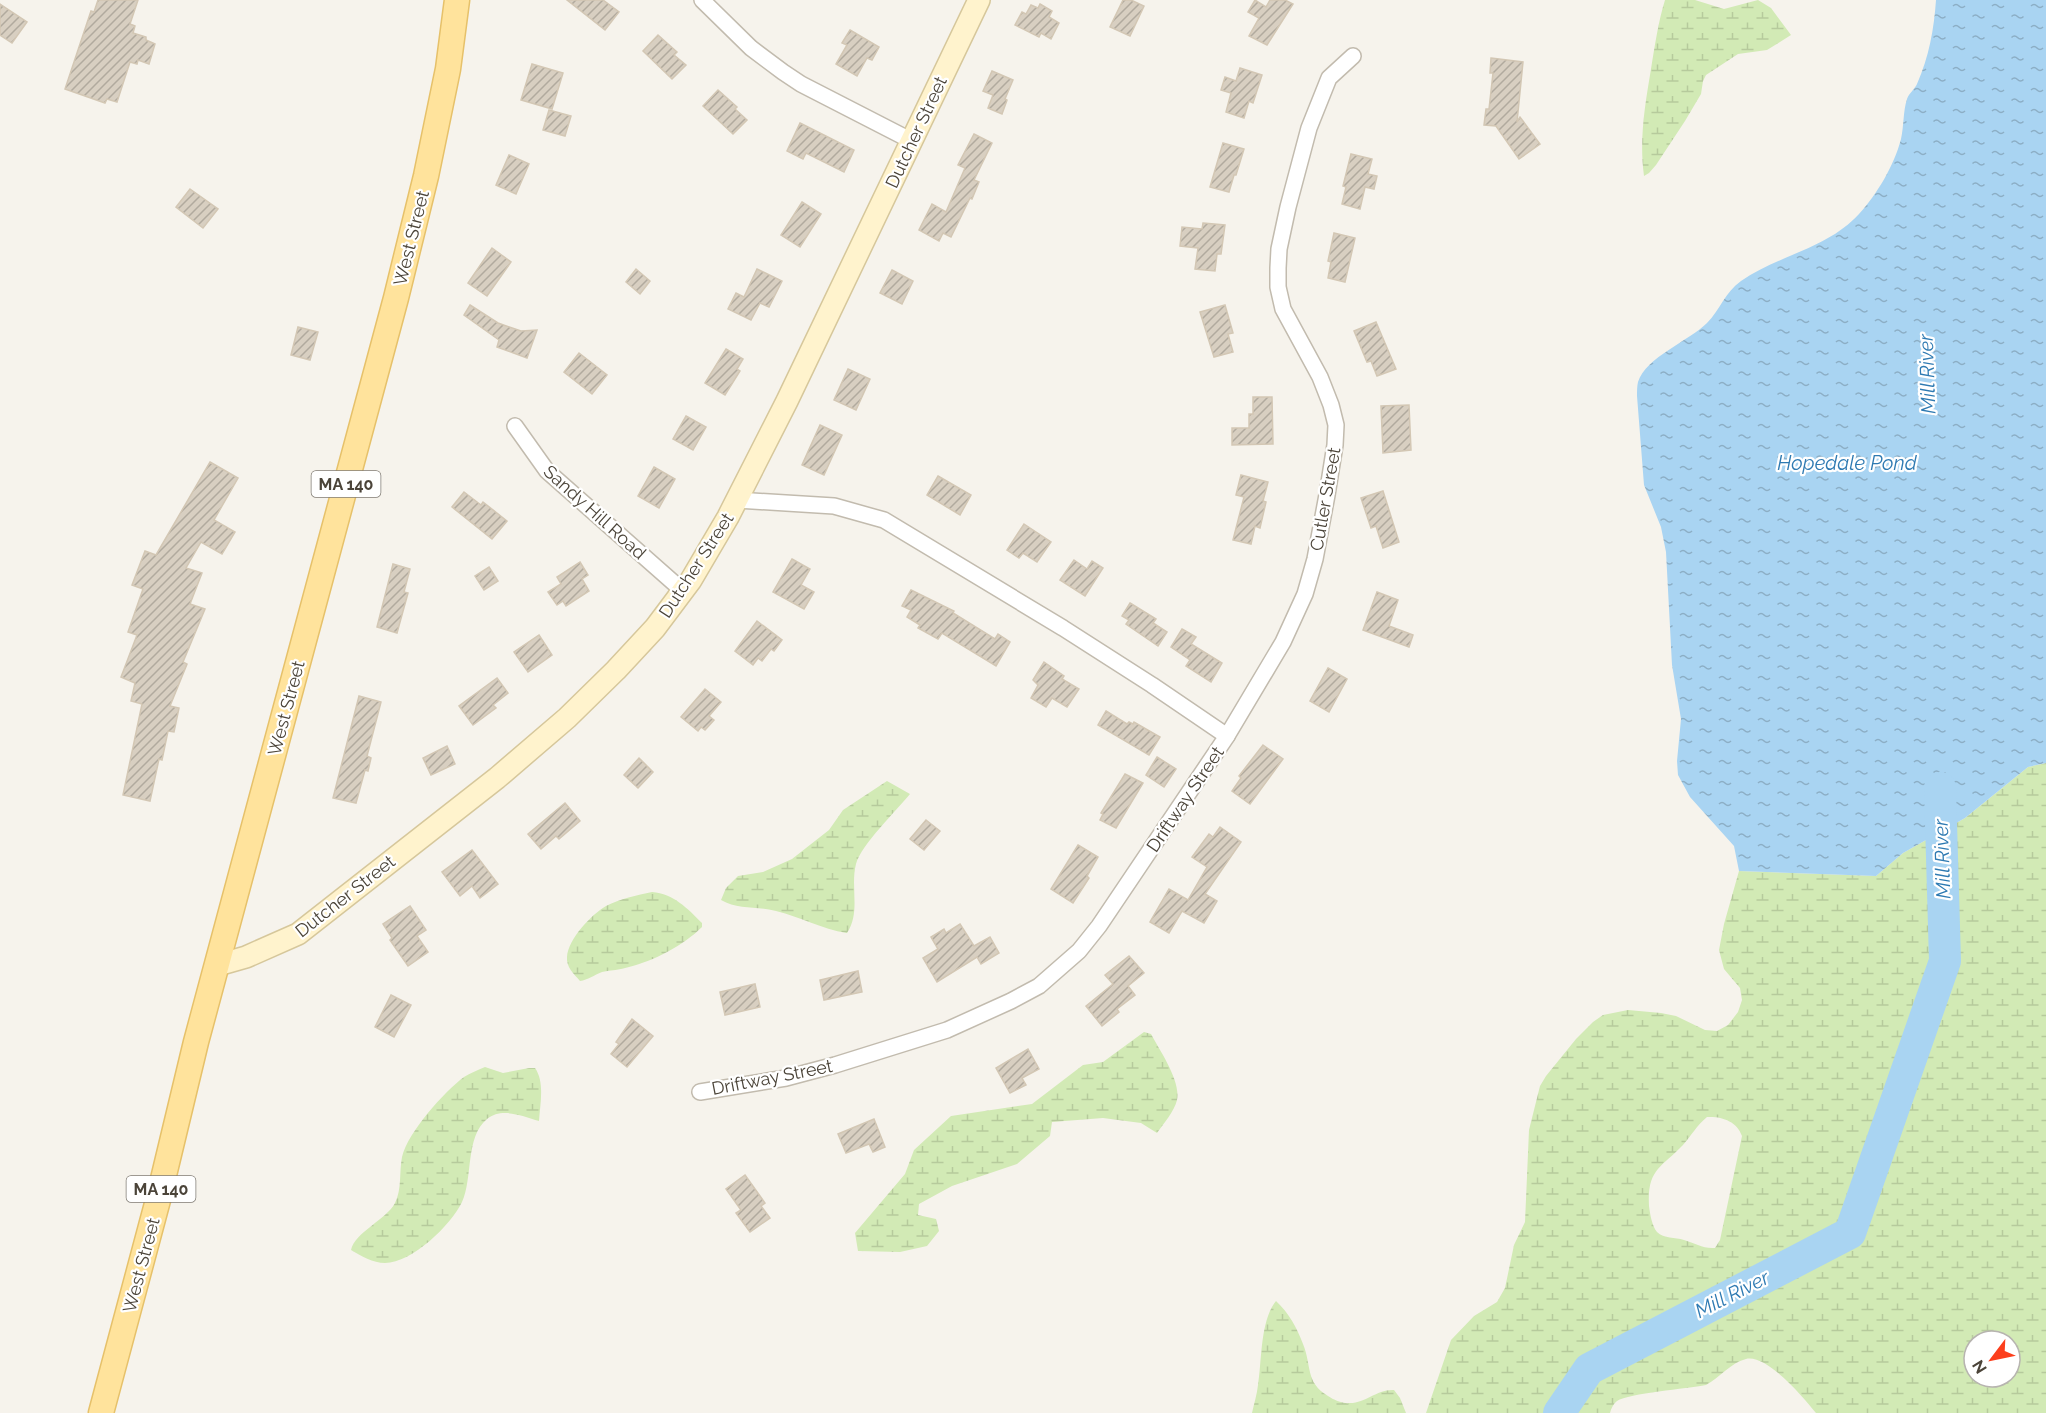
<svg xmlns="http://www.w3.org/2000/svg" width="2046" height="1413" font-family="Raleway,sans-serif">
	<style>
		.wetland { fill: url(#wetland-marsh); fill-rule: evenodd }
		.water { fill: url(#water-ripples) }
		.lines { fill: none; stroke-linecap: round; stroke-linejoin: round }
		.river { stroke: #a9d4f2; stroke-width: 32 }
		.building { fill: url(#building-hatch); stroke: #d3c7b4; stroke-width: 1.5 }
		.street-casing { stroke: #c2bbae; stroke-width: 18 }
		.secondary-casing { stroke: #d6c79b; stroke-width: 24 }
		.primary-casing { stroke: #e6c16a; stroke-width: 27 }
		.street { stroke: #fff; stroke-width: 15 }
		.secondary { stroke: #fff3cd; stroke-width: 21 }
		.primary { stroke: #ffe39c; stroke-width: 24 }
		.labels { text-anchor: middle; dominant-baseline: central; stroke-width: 4.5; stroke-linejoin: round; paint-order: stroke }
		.shield { fill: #fff; stroke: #817c74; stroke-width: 1.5 }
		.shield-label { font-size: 16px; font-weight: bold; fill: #4b4439 }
		.street-label { font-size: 18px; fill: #4b4439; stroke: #fff }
		.water-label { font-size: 20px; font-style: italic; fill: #2e7ab2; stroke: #fff }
	</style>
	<defs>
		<pattern id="wetland-marsh" width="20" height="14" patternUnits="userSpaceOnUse" patternTransform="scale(1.5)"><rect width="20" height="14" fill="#d2eab5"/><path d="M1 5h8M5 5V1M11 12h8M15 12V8" fill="none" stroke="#b6ca9c"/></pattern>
		<pattern id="water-ripples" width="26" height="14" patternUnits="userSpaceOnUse" patternTransform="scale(1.5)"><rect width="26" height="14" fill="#a9d4f2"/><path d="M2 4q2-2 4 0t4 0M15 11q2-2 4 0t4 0" fill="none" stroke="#8caec5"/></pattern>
		<pattern id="building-hatch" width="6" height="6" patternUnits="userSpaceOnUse" patternTransform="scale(1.5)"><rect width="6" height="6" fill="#d8cfc1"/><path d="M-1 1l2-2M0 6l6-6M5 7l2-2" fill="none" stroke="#b1aa9e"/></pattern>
	</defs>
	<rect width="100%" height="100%" fill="#f6f3ec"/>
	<!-- wetland -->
	<g class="wetland">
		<path d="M1665,0H1695L1724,9L1758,0L1771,8L1791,35L1767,50L1738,54L1706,75L1703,81L1701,94L1685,121L1656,165L1649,173L1644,176C1639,139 1645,105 1651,69C1655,45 1658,23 1665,0Z"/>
		<path d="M2046,763V1413H1816C1804,1398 1767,1354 1746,1359C1732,1362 1719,1378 1706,1385C1687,1389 1629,1393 1617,1401C1613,1404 1611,1409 1610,1413H1426L1451,1340L1474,1316L1497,1302L1505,1288L1514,1245L1525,1222L1529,1130L1540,1086L1546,1076L1576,1039L1593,1022L1603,1015L1628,1010L1661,1013L1676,1016L1705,1030L1717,1031L1728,1025L1738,1012L1742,1000L1740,988L1724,969L1719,950L1724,924L1739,871L1876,876L1903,853L1965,818L2028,767ZM1707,1117C1721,1116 1737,1121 1742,1136L1720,1240L1715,1248C1703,1249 1695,1243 1684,1240C1675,1237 1664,1239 1657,1232C1652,1226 1650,1214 1649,1206C1647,1169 1661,1168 1683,1145C1691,1136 1697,1125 1707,1117ZM1974,1341H2010V1377H1974Z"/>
		<path d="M887,781L910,794C897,810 861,845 856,864C850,887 861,912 847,933C821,929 801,917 776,911C757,906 738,910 721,900L726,888L738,876L763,872L792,859L829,830L843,810Z"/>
		<path d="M652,892C674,894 687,908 702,923V927C684,945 654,961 629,967C620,970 611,970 602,972C594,975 588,980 580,981C574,974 566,967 567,957C568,939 592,914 606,906C620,899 637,895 652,892Z"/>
		<path d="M1144,1032L1151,1034C1160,1051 1181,1081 1177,1100C1174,1112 1164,1123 1157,1133L1141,1123L1103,1118L1052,1122L1050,1136L1017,1164L952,1186L919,1204L918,1215L936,1219L939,1231L927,1246L900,1252L858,1251L855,1233L905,1174L914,1150L951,1116L1032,1104L1083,1065L1103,1062Z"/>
		<path d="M485,1067L503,1073L529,1068H535C545,1082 540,1105 539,1121C522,1116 502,1107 487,1119C465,1137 473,1179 462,1202C451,1225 412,1263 385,1263C373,1263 361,1256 351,1250C355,1232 386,1220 395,1203C402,1189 399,1172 402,1157C408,1132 444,1092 464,1077C470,1073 478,1070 485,1067Z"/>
		<path d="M1276,1301C1289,1313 1297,1328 1303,1344C1312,1366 1305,1382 1328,1396C1334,1400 1343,1404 1350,1403C1366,1403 1377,1389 1394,1390L1400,1398L1406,1413H1252C1254,1404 1257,1394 1258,1385C1262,1360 1260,1321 1276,1301Z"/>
	</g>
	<!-- water -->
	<path class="water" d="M1936,0H2046V763L2028,767L1965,818L1903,853L1876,876L1739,871L1734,846L1690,797L1678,775L1677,761L1681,719L1672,665L1666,552L1661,527L1644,485L1637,396C1637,391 1637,386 1638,382C1646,357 1689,341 1707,323C1720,310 1725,292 1741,281C1778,255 1827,249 1859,214C1877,194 1894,166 1901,139C1904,126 1903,111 1907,99C1909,93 1915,89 1917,84C1929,57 1934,29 1936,0Z"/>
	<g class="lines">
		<!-- river -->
		<path class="river" d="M1559,1413L1589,1369L1850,1233L1945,961L1940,788"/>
	</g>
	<!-- building -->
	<g class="building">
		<path d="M98,0H138L130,24L135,26L133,33L146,37V40L155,44L149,64L138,60L137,64L130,62L117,102L107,99L105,103L65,89L91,11L94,12Z"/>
		<path d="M567,0H603L619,12L605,30Z"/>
		<path d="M1123,0H1131L1144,6L1130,36L1110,27Z"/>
		<path d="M1255,0L1266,7L1270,0H1285L1293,4L1267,45L1249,36L1259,18L1248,12Z"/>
		<path d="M0,4L27,22L12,43L0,35Z"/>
		<path d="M1040,4L1052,11L1049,17L1059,23L1051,39L1041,33L1039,37L1015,25L1022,12L1026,14L1031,5L1038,8Z"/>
		<path d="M850,30L879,47L872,60L867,58L857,76L836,64L847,45L842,43Z"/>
		<path d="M658,35L677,52L674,55L686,65L672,79L643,51Z"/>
		<path d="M1491,58L1523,62L1517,122L1520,117L1540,144L1519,159L1496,126L1484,125L1486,109H1489L1493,73H1490Z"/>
		<path d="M532,64L563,73L552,109L521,100Z"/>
		<path d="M1240,68L1262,75L1253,103L1249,101L1244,118L1226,112L1231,93L1221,90L1225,77L1236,81Z"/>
		<path d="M992,71L1013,80L1005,99L1007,100L1002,114L988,108L993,95L983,91Z"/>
		<path d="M718,90L737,107L735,109L747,120L733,134L703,106Z"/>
		<path d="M549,110L571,116L565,136L543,130Z"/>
		<path d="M800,123L854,150L844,172L806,153L803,159L787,151Z"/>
		<path d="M974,134L992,143L974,180L979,182L972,199L970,198L951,237L943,233L939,241L919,230L932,204L946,212L965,168L958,165Z"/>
		<path d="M1223,143L1244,149L1236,175H1234L1229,192L1210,187Z"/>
		<path d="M1351,154L1372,159L1368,174L1377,176L1374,189L1365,187L1360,209L1342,204L1346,187L1343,186Z"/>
		<path d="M509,155L529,164L516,194L496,185Z"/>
		<path d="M190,189L218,209L203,228L176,207Z"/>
		<path d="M802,202L821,214L800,247L781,235Z"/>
		<path d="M1203,223L1225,225L1221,254H1217L1215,271L1195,269L1198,248L1180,246L1182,227L1202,229Z"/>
		<path d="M1334,233L1355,238L1345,282L1328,278L1331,262L1328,261Z"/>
		<path d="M492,248L511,262L487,296L468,283Z"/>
		<path d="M636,269L650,281L640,294L626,282Z"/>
		<path d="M757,269L782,281L769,307L760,303L751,320L728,309L736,293L744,297Z"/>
		<path d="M892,270L913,281L902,304L880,293Z"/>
		<path d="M470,305L498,323L521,331L537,330L527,358L497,347L499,340L464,315Z"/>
		<path d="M1225,305L1233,333L1228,334L1233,352L1214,357L1200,312Z"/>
		<path d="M1376,322L1396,369L1377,376L1371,361L1367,362L1354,331Z"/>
		<path d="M298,327L318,332L310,360L291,355Z"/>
		<path d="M726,349L743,359L737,369L740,371L725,395L705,383Z"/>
		<path d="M579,353L607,375L592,394L564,372Z"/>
		<path d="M848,369L870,379L856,410L834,400Z"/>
		<path d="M1253,397H1272L1273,444L1232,445V428H1249V414H1253Z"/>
		<path d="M1409,405L1411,450L1383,453L1381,406Z"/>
		<path d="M686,416L706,427L693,450L673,439Z"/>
		<path d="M820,425L842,435L824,475L802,465Z"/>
		<path d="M210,462L238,478L214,520L235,532L222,554L201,542L186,568L202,573L190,604L205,609L183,662L187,664L170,706L179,708L174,732L168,731L162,760L159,759L150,801L123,795L142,704L131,701L135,683L121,677L137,635L128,632L143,589L132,585L145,551L156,555Z"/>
		<path d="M654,467L675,479L659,508L638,496Z"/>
		<path d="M1241,475L1268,482L1263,501L1266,502L1260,528L1255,526L1251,544L1233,540L1244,497L1236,495Z"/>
		<path d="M938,476L971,495L960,515L927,495Z"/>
		<path d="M1383,491L1399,542L1383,548L1376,526L1371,528L1361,498Z"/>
		<path d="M464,492L481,505L483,502L507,521L492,539L452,507Z"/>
		<path d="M1024,524L1051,542L1037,562L1023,553L1019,558L1007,550Z"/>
		<path d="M792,559L810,569L801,585L814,592L804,609L773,592Z"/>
		<path d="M1074,560L1087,569L1092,561L1103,568L1085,596L1060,580Z"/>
		<path d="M580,562L588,575L582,579L589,591L566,606L563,601L557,605L548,592L561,584L557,577Z"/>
		<path d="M393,564L410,569L404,592L408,593L397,633L377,627Z"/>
		<path d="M489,567L498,581L484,590L475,576Z"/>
		<path d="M911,590L954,611L953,613L995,639L998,634L1010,642L996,666L942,633L938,639L918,628L920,625L907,617L911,610L902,606Z"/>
		<path d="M1377,592L1398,600L1389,626L1413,635L1409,647L1363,630Z"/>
		<path d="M1130,603L1156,619L1153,623L1167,632L1158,646L1126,624L1129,620L1122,616Z"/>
		<path d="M757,621L782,640L774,651L771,649L762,661L758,658L753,665L735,651Z"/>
		<path d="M1182,629L1196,637L1191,644L1222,663L1211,682L1186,666L1190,660L1171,647Z"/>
		<path d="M539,635L552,655L528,672L514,652Z"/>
		<path d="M1044,662L1064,676L1062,679L1079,689L1067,707L1052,698L1046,707L1031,698L1038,685L1033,680Z"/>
		<path d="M1328,668L1347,679L1329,712L1310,701Z"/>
		<path d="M497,678L508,693L493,705L496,708L473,725L459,706Z"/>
		<path d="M705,689L721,702L709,716L714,720L705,730L701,727L698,731L681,717Z"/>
		<path d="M359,696L381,702L367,756L371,758L368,771L365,770L356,803L333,798Z"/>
		<path d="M1106,711L1127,724L1129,722L1133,724L1134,722L1160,737L1149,755L1098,725Z"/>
		<path d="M1263,745L1283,759L1250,804L1232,791L1241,778L1239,776Z"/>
		<path d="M447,746L455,764L431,775L423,758Z"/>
		<path d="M1157,757L1176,769L1164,787L1146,775Z"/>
		<path d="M639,758L653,772L638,788L624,775Z"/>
		<path d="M1125,774L1143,783L1116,828L1100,820L1103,814L1101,813Z"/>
		<path d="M565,803L580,821L559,839L556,836L541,849L528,834Z"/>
		<path d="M926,820L940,831L924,850L910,839Z"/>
		<path d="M1220,827L1241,842L1205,894L1217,901L1204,923L1182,911L1169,933L1150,922L1169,889L1188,900L1207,867L1192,857L1209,834L1213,837Z"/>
		<path d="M1078,845L1098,857L1087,876L1089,878L1073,903L1051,889Z"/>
		<path d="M472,850L498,884L480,898L472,886L460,896L442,872Z"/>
		<path d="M410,906L426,930L417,936L428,952L408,966L390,940L392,938L383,924Z"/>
		<path d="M960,924L974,946L990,937L999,953L981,964L977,957L937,982L923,958L938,949L931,937L944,929L946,933Z"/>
		<path d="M1129,956L1144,973L1128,986L1135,995L1117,1009L1119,1012L1102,1026L1086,1006L1113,984L1105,975Z"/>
		<path d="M858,971L862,992L824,1000L820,980Z"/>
		<path d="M755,984L760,1007L725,1015L720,992Z"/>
		<path d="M391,995L411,1005L394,1037L375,1027Z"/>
		<path d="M632,1019L653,1036L627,1067L611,1054L619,1044L616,1042Z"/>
		<path d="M1028,1049L1039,1069L1022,1078L1026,1085L1010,1093L996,1068Z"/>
		<path d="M874,1119L885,1147L873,1152L869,1144L846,1153L838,1134Z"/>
		<path d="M745,1175L765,1203L761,1206L770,1218L750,1232L736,1213L741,1210L726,1189Z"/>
	</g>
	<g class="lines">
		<!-- street casing -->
		<g class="street-casing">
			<g id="street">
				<path d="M702,0L751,48L783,72L801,84L912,141"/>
				<path d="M515,426L547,471L683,591"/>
				<path d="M1227,736L1283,642L1305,594L1315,559L1327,495L1335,445L1336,425L1331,405L1320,377L1283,309L1278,287V268L1279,249L1288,207L1309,128L1329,78L1353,56"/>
				<path d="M700,1092L786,1078L835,1065L947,1030L1011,1001L1039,986L1079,951L1099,926L1227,736L1152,685L1063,628L884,520L834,506L737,500"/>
			</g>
		</g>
		<!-- secondary casing -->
		<g class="secondary-casing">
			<path id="secondary" d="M218,965L246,957L298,934L497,778L567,718L616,670L655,628L691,580L728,517L787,401L979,0"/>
		</g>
		<!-- primary casing -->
		<g class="primary-casing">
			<path id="primary" d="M101,1413L158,1200L196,1042L396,298L426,176L448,69L457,0"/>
		</g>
		<!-- street -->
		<use href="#street" class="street"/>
		<!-- secondary -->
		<use href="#secondary" class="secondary"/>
		<!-- primary -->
		<use href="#primary" class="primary"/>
	</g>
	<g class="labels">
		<!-- shield labels -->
		<g class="shield">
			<rect x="311.5" y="471" width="69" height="26" rx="4.5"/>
			<rect x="126.5" y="1176" width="69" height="26" rx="4.5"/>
		</g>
		<g class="shield-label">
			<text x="346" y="484">MA 140</text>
			<text x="161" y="1189">MA 140</text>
		</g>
		<!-- street labels -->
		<g class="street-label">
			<text transform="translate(916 132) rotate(-65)">Dutcher Street</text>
			<text transform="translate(411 238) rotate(-76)">West Street</text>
			<text transform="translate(1325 499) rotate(-80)">Cutler Street</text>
			<text transform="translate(595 512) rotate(42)">Sandy Hill Road</text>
			<text transform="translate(696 565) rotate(-57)">Dutcher Street</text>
			<text transform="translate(286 708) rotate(-75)">West Street</text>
			<text transform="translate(1185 799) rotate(-56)">Driftway Street</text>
			<text transform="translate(345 896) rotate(-38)">Dutcher Street</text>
			<text transform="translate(772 1077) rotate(-11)">Driftway Street</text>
			<text transform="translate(141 1265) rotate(-75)">West Street</text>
		</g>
		<!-- water labels -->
		<g class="water-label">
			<text transform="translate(1927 374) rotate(-92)">Mill River</text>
			<text x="1847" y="463">Hopedale Pond</text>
			<text transform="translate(1942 859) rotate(-92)">Mill River</text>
			<text transform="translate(1732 1294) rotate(-27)">Mill River</text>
		</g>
	</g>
	<!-- north arrow -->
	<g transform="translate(1992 1359) rotate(238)"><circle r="28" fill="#ffffff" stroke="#b7b4b0" stroke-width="1.5"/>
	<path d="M0-4.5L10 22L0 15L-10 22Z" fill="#fc3f1d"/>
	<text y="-9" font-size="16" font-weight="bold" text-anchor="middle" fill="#4b4439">N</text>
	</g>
</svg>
